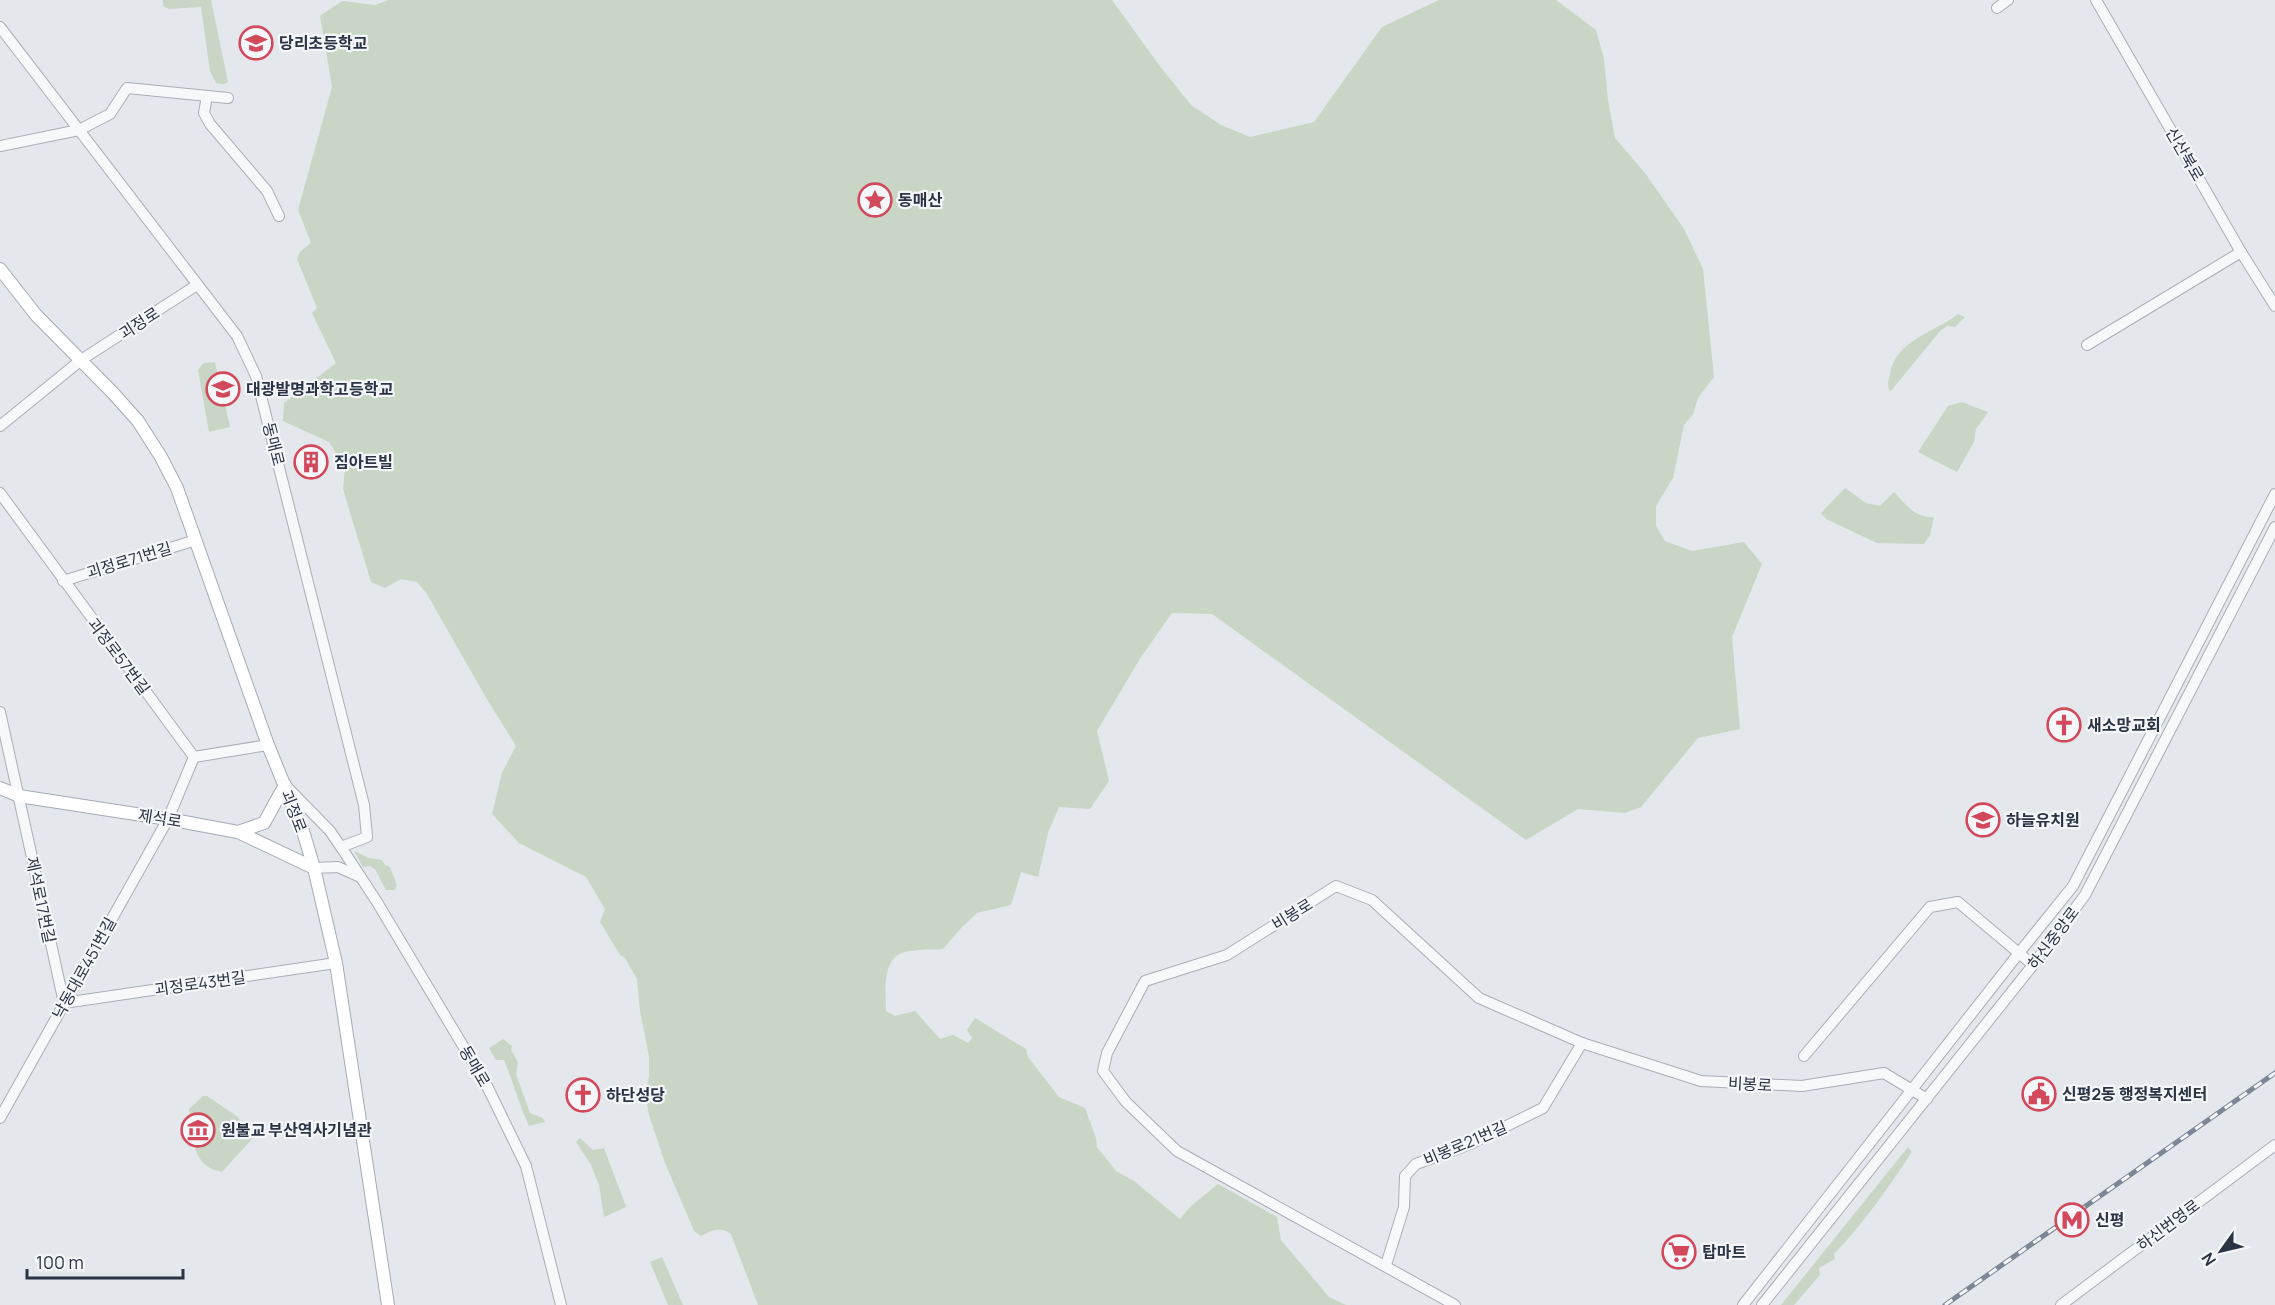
<svg xmlns="http://www.w3.org/2000/svg" width="2275" height="1305" font-family="Manrope,'Noto Sans KR',sans-serif">
	<style>
		.green { fill: #c9d6c5 }
		.lines { fill: none; stroke-linecap: round; stroke-linejoin: round }
		.minor-casing { stroke: #a9aeb7; stroke-width: 12 }
		.major-casing { stroke: #a3abb8; stroke-width: 14 }
		.minor { stroke: #f7f8fa; stroke-width: 10 }
		.major { stroke: #fff; stroke-width: 12 }
		.rail-casing { stroke: #7d8696; stroke-width: 5 }
		.rail { stroke: #f4f6f9; stroke-width: 3; stroke-dasharray: 9; stroke-linecap: butt }
		.labels { text-anchor: middle; dominant-baseline: central; stroke-width: 4.5; stroke-linejoin: round; paint-order: stroke }
		.poi-label { font-size: 16px; font-weight: bold; fill: #2b3445; stroke: #f4f6f9; text-anchor: start }
		.street-label { font-size: 16px; fill: #2b3445; stroke: #f4f6f9 }
	</style>
	<rect width="100%" height="100%" fill="#e4e7ec"/>
	<!-- green -->
	<g class="green">
		<path d="M163,0H211L228,82L224,84L216,83L210,71L201,7L169,9L163,6Z"/>
		<path d="M389,0H1112L1159,65L1191,105L1221,125L1250,137L1314,122L1382,27L1439,0H1556L1596,30L1604,59L1608,100L1615,138L1645,173L1684,229L1703,269L1714,377L1698,398L1693,414L1684,425L1673,478L1656,506V526L1665,541L1692,551L1744,542L1762,564L1732,637L1740,729L1698,738L1641,807L1625,813L1578,809L1526,840L1212,614L1172,613L1141,657L1097,731L1109,781L1090,809L1059,807L1048,833L1038,877L1021,872L1011,905L977,913L962,927L943,949C931,950 917,949 905,952C881,958 886,992 886,1011L895,1016L915,1011L940,1039L953,1035L968,1043L972,1038L967,1030L975,1018L1026,1049L1028,1057L1059,1097L1085,1108L1096,1138L1097,1147L1116,1171L1134,1181L1180,1219L1191,1206L1218,1184L1277,1217L1281,1240L1329,1297L1346,1305H758L731,1234C719,1226 713,1230 701,1236L694,1231L665,1163L649,1115L645,1093L649,1077V1056L640,1011L637,979L625,958L620,955L600,922L605,909L586,877L519,843L492,814L502,773L516,746L485,696L427,594L417,582L401,579L385,588L371,582L343,489L345,468L329,442L283,421L284,403L336,363L312,313L317,308L297,259L300,252L311,243L298,210L332,87L320,16L342,1L375,5Z"/>
		<path d="M1958,314L1965,317L1955,327L1947,326L1940,331L1890,392C1887,385 1888,382 1890,374C1896,339 1935,333 1958,314Z"/>
		<path d="M215,362L230,427L209,432L198,370L203,363Z"/>
		<path d="M1962,402L1988,412L1976,429L1974,442L1957,472L1918,452L1948,406Z"/>
		<path d="M1845,488L1866,503L1880,506L1894,492C1906,505 1915,518 1934,517L1930,535L1924,544L1877,543L1826,519L1821,513Z"/>
		<path d="M354,851L369,858L382,860L385,865L390,867L397,886L394,890H386L375,869L370,866L363,867Z"/>
		<path d="M503,1039L512,1046L511,1050L518,1062L516,1074L530,1113L543,1118L545,1122L529,1126C519,1104 513,1082 504,1060H496L489,1048Z"/>
		<path d="M203,1096H207L238,1117L252,1139L222,1172C190,1166 193,1135 189,1109Z"/>
		<path d="M580,1138L593,1150L604,1148L626,1207L604,1217L599,1185L591,1165L576,1142Z"/>
		<path d="M1908,1147L1912,1152C1888,1188 1864,1223 1834,1254L1835,1259L1819,1268L1820,1275L1794,1305H1781Z"/>
		<path d="M662,1257L683,1305H668L650,1262Z"/>
	</g>
	<g class="lines">
		<!-- minor casing -->
		<g class="minor-casing">
			<g id="minor">
				<path d="M2096,0L2241,252L2275,306"/>
				<path d="M1997,8L2008,0"/>
				<path d="M0,27L237,336L256,376L364,805L367,837L341,847"/>
				<path d="M207,96L204,113L210,124L267,191L279,216"/>
				<path d="M0,146L79,130L110,114L127,88L228,98"/>
				<path d="M2087,345L2241,252"/>
				<path d="M0,426L81,360L197,285"/>
				<path d="M0,493L194,757L268,745"/>
				<path d="M63,581L196,540"/>
				<path d="M0,712L64,1003L336,963"/>
				<path d="M287,787L330,831L343,850L377,902L487,1086L526,1166L561,1305"/>
				<path d="M314,868L338,867L358,876"/>
				<path d="M1804,1056L1930,907L1958,902L2033,965"/>
				<path d="M0,1118L168,819L194,757"/>
				<path d="M1386,1265L1404,1207L1405,1176L1416,1164L1470,1144L1543,1108L1582,1043"/>
				<path d="M1455,1305L1177,1151L1126,1102L1103,1071L1107,1053L1145,981L1227,955L1336,886L1372,900L1479,998L1582,1043L1701,1081L1802,1086L1884,1073L1927,1099"/>
				<path d="M1743,1305L2019,953L2073,886L2275,494"/>
				<path d="M1762,1305L2033,965L2085,895L2275,527"/>
				<path d="M2061,1305L2275,1145"/>
			</g>
		</g>
		<!-- major casing -->
		<g class="major-casing">
			<g id="major">
				<path d="M0,269L36,315L113,393L138,421L161,457L177,488L268,745L303,831L314,868L336,963L388,1305"/>
				<path d="M0,788L19,796L168,819L238,832L314,868"/>
				<path d="M238,832L264,823L285,785"/>
			</g>
		</g>
		<!-- minor -->
		<use href="#minor" class="minor"/>
		<!-- major -->
		<use href="#major" class="major"/>
		<!-- rail casing -->
		<g class="rail-casing">
			<path id="rail" d="M1945,1305L2275,1073"/>
		</g>
		<!-- rail -->
		<use href="#rail" class="rail"/>
	</g>
	<!-- icons -->
	<defs>
		<g id="school-ring" transform="scale(1.725)"><circle r="9.5" fill="#f4f6f9" stroke="#d1495b" stroke-width="1.5"/><path d="M0-5L7-2L0 1L-7-2ZM-4 1L0 2.5L4 1V4Q0 6-4 4Z" fill="#d1495b"/></g>
		<g id="sight-ring" transform="scale(1.725)"><circle r="9.5" fill="#f4f6f9" stroke="#d1495b" stroke-width="1.5"/><path d="M0-6L1.8-2.2L6-1.7L2.9 1.2L3.7 5.4L0 3.3L-3.7 5.4L-2.9 1.2L-6-1.7L-1.8-2.2Z" fill="#d1495b"/></g>
		<g id="building-ring" transform="scale(1.725)"><circle r="9.5" fill="#f4f6f9" stroke="#d1495b" stroke-width="1.5"/><path d="M-4-6H4V6H1V3H-1V6H-4ZM-2.5-4.3h1.7v1.8h-1.7ZM.8-4.3h1.7v1.8H.8ZM-2.5-1h1.7V.8h-1.7ZM.8-1h1.7V.8H.8Z" fill="#d1495b"/></g>
		<g id="church-ring" transform="scale(1.725)"><circle r="9.5" fill="#f4f6f9" stroke="#d1495b" stroke-width="1.5"/><path d="M-1.2-6h2.4v3.5h3.3v2.4h-3.3V6h-2.4V-.1h-3.3v-2.4h3.3Z" fill="#d1495b"/></g>
		<g id="civic-ring" transform="scale(1.725)"><circle r="9.5" fill="#f4f6f9" stroke="#d1495b" stroke-width="1.5"/><path d="M-.6-6.5H3V-4.5H.6V-3L4-1V1h2V6H-6V1h2V-1L-.6-3ZM-1.2 2.5V6h2.4V2.5Z" fill="#d1495b"/></g>
		<g id="museum-ring" transform="scale(1.725)"><circle r="9.5" fill="#f4f6f9" stroke="#d1495b" stroke-width="1.5"/><path d="M0-6L6-3V-2H-6V-3ZM-5-1h2V3h-2ZM-1-1h2V3h-2ZM3-1h2V3H3ZM-6 4H6V6H-6Z" fill="#d1495b"/></g>
		<g id="metro-ring" transform="scale(1.725)"><circle r="9.5" fill="#f4f6f9" stroke="#d1495b" stroke-width="1.5"/><path d="M-5.5 5V-5H-3L0 0L3-5H5.5V5H3V-.5L0 4L-3-.5V5Z" fill="#d1495b"/></g>
		<g id="supermarket-ring" transform="scale(1.725)"><circle r="9.5" fill="#f4f6f9" stroke="#d1495b" stroke-width="1.5"/><path d="M-6-5.5h2.5l.6 2H6L4.5 2H-2.5L-4.4-4H-6ZM-1.5 3.2a1.3 1.3 0 1 0 .1 0ZM3 3.2a1.3 1.3 0 1 0 .1 0Z" fill="#d1495b"/></g>
	</defs>
	<g fill-rule="evenodd">
		<use href="#school-ring" x="256" y="43"/>
		<use href="#sight-ring" x="875" y="200"/>
		<use href="#school-ring" x="223" y="389"/>
		<use href="#building-ring" x="311" y="462"/>
		<use href="#church-ring" x="2064" y="725"/>
		<use href="#school-ring" x="1983" y="820"/>
		<use href="#civic-ring" x="2039" y="1094"/>
		<use href="#church-ring" x="583" y="1095"/>
		<use href="#museum-ring" x="198" y="1130"/>
		<use href="#metro-ring" x="2072" y="1220"/>
		<use href="#supermarket-ring" x="1679" y="1252"/>
	</g>
	<g class="labels">
		<!-- poi labels -->
		<g class="poi-label">
			<text x="279" y="43">당리초등학교</text>
			<text x="898" y="200">동매산</text>
			<text x="246" y="389">대광발명과학고등학교</text>
			<text x="334" y="462">짐아트빌</text>
			<text x="2087" y="725">새소망교회</text>
			<text x="2006" y="820">하늘유치원</text>
			<text x="2062" y="1094">신평2동 행정복지센터</text>
			<text x="606" y="1095">하단성당</text>
			<text x="221" y="1130">원불교 부산역사기념관</text>
			<text x="2095" y="1220">신평</text>
			<text x="1702" y="1252">탑마트</text>
		</g>
		<!-- street labels -->
		<g class="street-label">
			<text transform="translate(2185 154) rotate(60)">신산북로</text>
			<text transform="translate(139 323) rotate(-33)">괴정로</text>
			<text transform="translate(274 444) rotate(76)">동매로</text>
			<text transform="translate(129 560) rotate(-17)">괴정로71번길</text>
			<text transform="translate(119 656) rotate(53)">괴정로57번길</text>
			<text transform="translate(294 811) rotate(69)">괴정로</text>
			<text transform="translate(160 818) rotate(9)">제석로</text>
			<text transform="translate(41 900) rotate(78)">제석로17번길</text>
			<text transform="translate(1292 914) rotate(-32)">비봉로</text>
			<text transform="translate(2053 938) rotate(-53)">하신중앙로</text>
			<text transform="translate(84 968) rotate(-61)">낙동대로451번길</text>
			<text transform="translate(200 983) rotate(-8)">괴정로43번길</text>
			<text transform="translate(475 1066) rotate(60)">동매로</text>
			<text transform="translate(1750 1084) rotate(3)">비봉로</text>
			<text transform="translate(1465 1143) rotate(-23)">비봉로21번길</text>
			<text transform="translate(2168 1225) rotate(-37)">하신번영로</text>
		</g>
	</g>
	<!-- north arrow -->
	<g transform="translate(2221 1251) rotate(236)" stroke="#f4f6f9" stroke-width="4.5" paint-order="stroke">
	<path d="M0-4.5L10 22L0 15L-10 22Z" fill="#2b3445"/>
	<text y="-9" font-size="16" font-weight="bold" text-anchor="middle" fill="#2b3445">N</text>
	</g>
	<!-- scale -->
	<path d="M27 1269v9h156v-9" fill="none" stroke="#2b3445" stroke-width="3"/>
	<text x="36" y="1269" font-size="18" fill="#2b3445" stroke="#f4f6f9" stroke-width="4.5" paint-order="stroke">100 m</text>
</svg>
